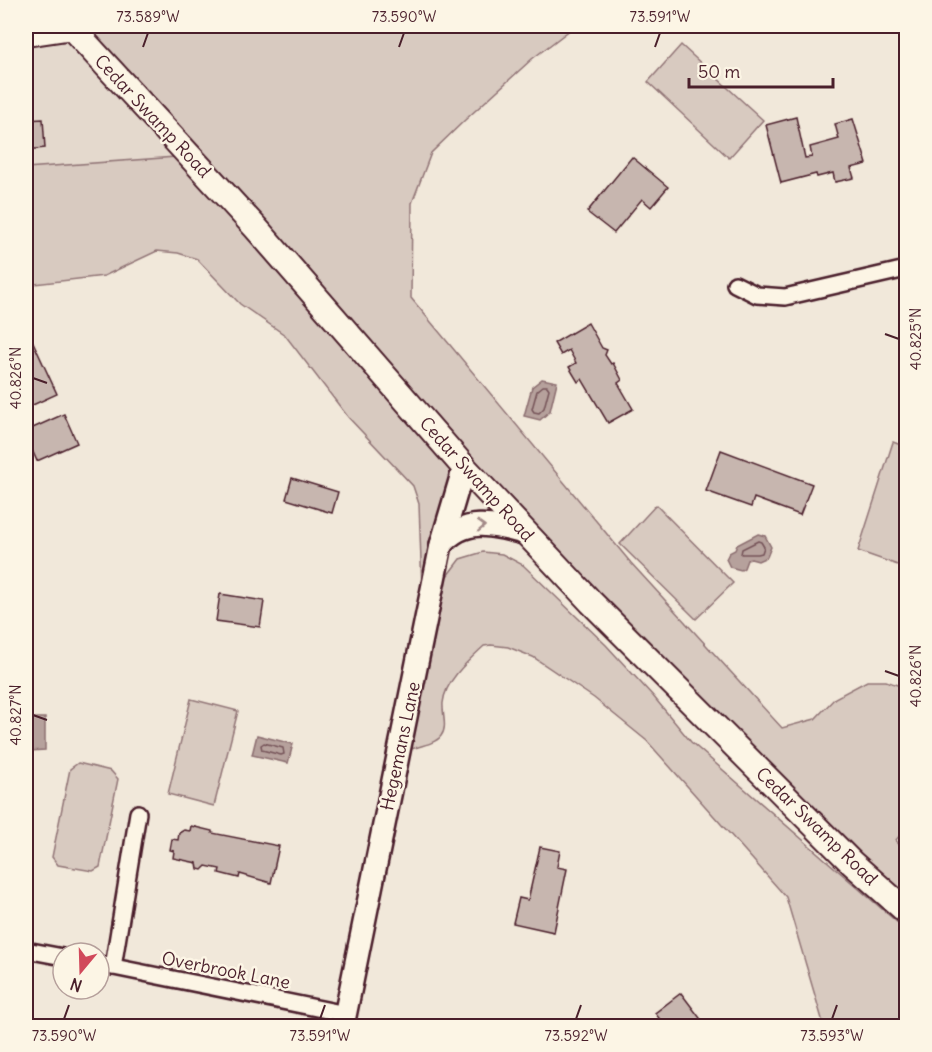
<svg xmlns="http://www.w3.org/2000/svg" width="932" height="1052" font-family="Delius,sans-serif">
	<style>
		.built { fill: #e4d9cd }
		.green { fill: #d8cac0; stroke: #917476; stroke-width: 1.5 }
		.water { fill: #b6a19c; stroke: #8b6d6f; stroke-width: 1.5 }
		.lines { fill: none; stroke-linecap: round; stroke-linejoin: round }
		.shore { stroke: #755358; stroke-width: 1.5 }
		.building { fill: #c7b6af; stroke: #4a1f2b; stroke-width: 1.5 }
		.street-casing { stroke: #4a1f2b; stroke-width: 20 }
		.secondary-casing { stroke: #4a1f2b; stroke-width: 26 }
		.primary-casing { stroke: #4a1f2b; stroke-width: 28 }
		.street { stroke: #fcf5e5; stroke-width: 15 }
		.secondary { stroke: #fcf5e5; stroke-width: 21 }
		.primary { stroke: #fcf5e5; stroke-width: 24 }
		.oneway { stroke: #a38a88 }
		.ticks { fill: none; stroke: #4a1f2b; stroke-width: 2 }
		.labels { text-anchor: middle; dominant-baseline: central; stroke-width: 5; stroke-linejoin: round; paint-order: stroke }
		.street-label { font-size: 18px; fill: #4a1f2b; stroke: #fcf5e5 }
		.neatline { fill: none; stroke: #4a1f2b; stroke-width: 2 }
		.ticks-label { font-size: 15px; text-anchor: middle; fill: #4a1f2b }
	</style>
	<rect width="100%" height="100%" fill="#f1e8da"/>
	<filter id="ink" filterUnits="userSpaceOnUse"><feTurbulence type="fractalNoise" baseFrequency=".0167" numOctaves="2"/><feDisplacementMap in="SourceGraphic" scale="12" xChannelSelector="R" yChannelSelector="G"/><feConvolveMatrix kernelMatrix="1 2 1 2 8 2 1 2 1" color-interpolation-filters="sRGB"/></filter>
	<g filter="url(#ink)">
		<!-- built -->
		<path class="built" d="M26,26H70L189,156L26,168Z"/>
		<!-- green -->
		<g class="green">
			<path d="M80,26H575L532,59L465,120L431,153L412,203L411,298L631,563L782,728L815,719L835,698L867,681H886L906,688V828L896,840L906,856V911L465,476L444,580L460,559L483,552L502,554L523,565L606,645L653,696L691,742L906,930V1026H824L786,897L647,741L594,698L533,657L508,647L491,645L484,646C468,661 445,681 443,703C442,714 448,727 441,736C435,744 420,746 411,749L406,741L423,619L419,504L413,486L348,417L285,335L240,304L197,259L178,253L157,251L104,276L26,285V168L189,156Z"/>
			<path d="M681,45L763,120L729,158L648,82Z"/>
			<path d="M893,442L906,447V568L858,551Z"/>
			<path d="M656,505L733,583L696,619L620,544Z"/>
			<path d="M191,699L238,711L214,806L168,794Z"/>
			<path d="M78,763L111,771L118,779L100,867L93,871L58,865L52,857L70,769Z"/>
		</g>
		<!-- water -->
		<g class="water">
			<path d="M542,379L557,382L550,411L540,420L524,416L532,387Z"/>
			<path d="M758,534L765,536L771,547L767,557L758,561L751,559L747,560L744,568L741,570L730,567L726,559L729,553L735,550L737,545Z"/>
			<path d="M28,718H45V750L29,751Z"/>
			<path d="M257,735L293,744L288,763L252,755Z"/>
		</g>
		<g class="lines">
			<!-- shore -->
			<g class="shore">
				<path d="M543,386H547L549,389L544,408L539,413L534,412L532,409L537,391Z"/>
				<path d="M758,541L761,542L764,547L762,553L758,554H741L742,549Z"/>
				<path d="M264,743L283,748L284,754L281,755L262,750L261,745Z"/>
			</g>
		</g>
		<!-- building -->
		<g class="building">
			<path d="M796,117L805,158L812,157L810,147L839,139L835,124L853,119L867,164L851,168L854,178L835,182L833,173L817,177L816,174L781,183L766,125Z"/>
			<path d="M43,119L45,148L26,150V120Z"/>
			<path d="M632,157L668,187L651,207L642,199L614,233L587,212Z"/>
			<path d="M588,323L602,348L607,350L605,355L611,364L613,363L622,380L618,383L633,409L608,423L582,379L578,382L569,367L576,363L569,350L561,355L554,343Z"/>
			<path d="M33,342L57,394L26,408V346Z"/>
			<path d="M64,414L77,443L37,461L32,450L28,452L26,445L28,443L26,431Z"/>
			<path d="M721,450L812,484L800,515L754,498L751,507L706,491Z"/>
			<path d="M292,478L338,492L332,513L286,499Z"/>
			<path d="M220,594L264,601L260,627L216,621Z"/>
			<path d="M191,826L212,831V833L279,846L271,883L240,874L239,878L219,873L220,869L206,866L202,870L198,869L197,863L173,858L174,851L170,850L172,839L178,840L179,833L184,830L190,831Z"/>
			<path d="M540,847L560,851L557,867L567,869L554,932L513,923L519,898L528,900Z"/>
			<path d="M681,993L706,1026H665L655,1013Z"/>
		</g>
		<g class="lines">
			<!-- street casing -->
			<g class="street-casing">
				<g id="street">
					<path d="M735,284L757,295L785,297L906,269"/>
					<path d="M26,950L63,957"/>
					<path d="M99,964L346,1014"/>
					<path d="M113,967L138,813"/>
				</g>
			</g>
			<!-- secondary casing -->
			<g class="secondary-casing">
				<g id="secondary">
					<path d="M441,545C465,516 494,525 527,534"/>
					<path d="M343,1026L441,545L464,467"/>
				</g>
			</g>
			<!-- primary casing -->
			<g class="primary-casing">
				<g id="primary">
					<path d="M70,26L256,228L464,467L591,602L852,863L906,911"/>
					<path d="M26,34L80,26"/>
				</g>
			</g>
			<!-- street -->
			<use href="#street" class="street"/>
			<!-- secondary -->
			<use href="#secondary" class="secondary"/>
			<!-- primary -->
			<use href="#primary" class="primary"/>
		</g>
		<!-- one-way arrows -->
		<defs><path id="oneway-chevron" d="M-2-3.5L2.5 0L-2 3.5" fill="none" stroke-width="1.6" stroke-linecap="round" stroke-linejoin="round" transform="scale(1.5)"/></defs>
		<use class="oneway" href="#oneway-chevron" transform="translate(481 526) rotate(-2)"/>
	</g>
	<!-- ticks -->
	<path class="ticks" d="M143,47L148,33M399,47L404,33M655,47L660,33M885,334L899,339M33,378L47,383M885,671L899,676M33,715L47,720M64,1019L69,1005M320,1019L325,1005M576,1019L581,1005M832,1019L837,1005"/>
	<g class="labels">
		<!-- street labels -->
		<g class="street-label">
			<text transform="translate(153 116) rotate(47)">Cedar Swamp Road</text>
			<text transform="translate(477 479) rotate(48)">Cedar Swamp Road</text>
			<text transform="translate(400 746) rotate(-78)">Hegemans Lane</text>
			<text transform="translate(817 826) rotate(44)">Cedar Swamp Road</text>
			<text transform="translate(226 970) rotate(11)">Overbrook Lane</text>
		</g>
	</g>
	<!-- margin -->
	<rect width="932" height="1052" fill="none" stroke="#fcf5e5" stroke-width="66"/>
	<!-- north arrow -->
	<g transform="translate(81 971) rotate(199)"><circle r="28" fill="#fcf5e5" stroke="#b59f9b" stroke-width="1.5"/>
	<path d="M0-4.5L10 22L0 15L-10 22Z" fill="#d1495b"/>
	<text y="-9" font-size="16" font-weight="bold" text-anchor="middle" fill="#4a1f2b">N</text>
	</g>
	<!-- scale -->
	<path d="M689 78v9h144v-9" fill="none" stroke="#4a1f2b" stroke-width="3"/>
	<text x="698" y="78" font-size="18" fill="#4a1f2b" stroke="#fcf5e5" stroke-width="4.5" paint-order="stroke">50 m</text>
	<rect x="33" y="33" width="866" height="986" class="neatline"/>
	<g class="ticks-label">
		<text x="148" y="22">73.589°W</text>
		<text x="404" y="22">73.590°W</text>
		<text x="660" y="22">73.591°W</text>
		<text transform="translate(916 339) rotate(-90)" y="5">40.825°N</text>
		<text transform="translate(16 378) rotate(-90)" y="5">40.826°N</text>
		<text transform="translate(916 676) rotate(-90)" y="5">40.826°N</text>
		<text transform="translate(16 715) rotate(-90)" y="5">40.827°N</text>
		<text x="64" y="1041">73.590°W</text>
		<text x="320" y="1041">73.591°W</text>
		<text x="576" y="1041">73.592°W</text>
		<text x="832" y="1041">73.593°W</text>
	</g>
</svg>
